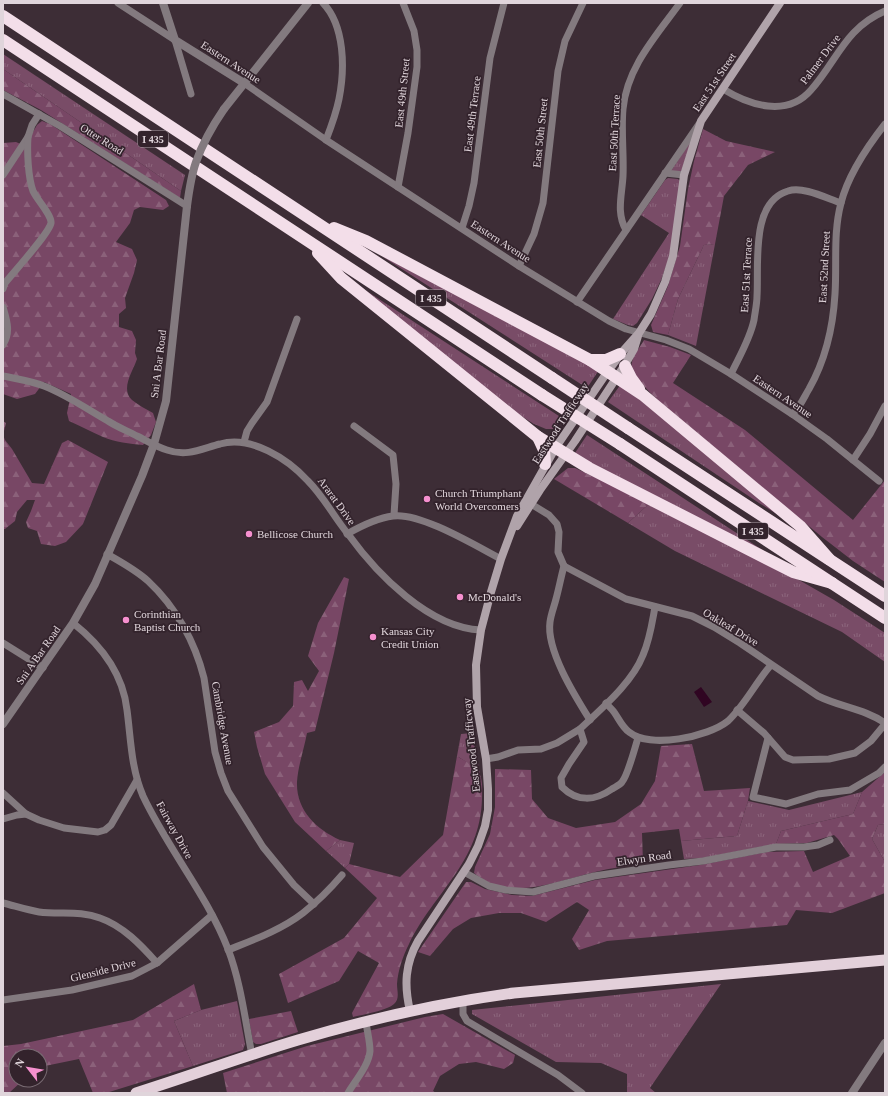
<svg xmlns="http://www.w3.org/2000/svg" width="888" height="1096" font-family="'Times New Roman',serif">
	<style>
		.grass { fill: url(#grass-tufts) }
		.forest { fill: url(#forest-firs) }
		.water { fill: #300522 }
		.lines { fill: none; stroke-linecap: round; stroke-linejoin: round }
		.minor { stroke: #837a7f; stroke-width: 7 }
		.tertiary { stroke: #837a7f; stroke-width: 8 }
		.secondary { stroke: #b0a3aa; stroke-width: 8 }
		.trunk { stroke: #e3d0da; stroke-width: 11 }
		.motorway { stroke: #f3dee9; stroke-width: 12 }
		.tertiary-bridge { stroke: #837a7f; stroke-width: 8 }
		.motorway-bridge { stroke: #f3dee9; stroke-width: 12 }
		.poi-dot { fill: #f690cf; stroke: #33232c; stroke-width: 1.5 }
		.labels { text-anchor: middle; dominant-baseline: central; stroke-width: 3.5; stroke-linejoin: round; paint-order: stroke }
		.shield { fill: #33232c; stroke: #aca0a6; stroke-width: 1 }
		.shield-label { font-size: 10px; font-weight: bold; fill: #e0d5db }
		.street-label { font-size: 11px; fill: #e0d5db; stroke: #33232c }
		.poi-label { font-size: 11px; fill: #e0d5db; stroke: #33232c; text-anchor: start }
	</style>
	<defs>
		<pattern id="grass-tufts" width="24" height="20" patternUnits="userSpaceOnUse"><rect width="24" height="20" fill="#794c67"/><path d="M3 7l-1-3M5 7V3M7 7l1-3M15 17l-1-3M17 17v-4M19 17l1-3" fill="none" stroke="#8c657c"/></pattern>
		<pattern id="forest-firs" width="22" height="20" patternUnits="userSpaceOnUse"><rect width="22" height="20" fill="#784765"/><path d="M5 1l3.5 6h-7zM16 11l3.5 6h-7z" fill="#8b617a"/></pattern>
	</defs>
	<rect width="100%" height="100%" fill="#3d2d36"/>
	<!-- grass -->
	<g class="grass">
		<path d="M3,54L185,175L181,191L3,69Z"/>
		<path d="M692,139L681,172L671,171Z"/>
		<path d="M668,178L678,179L680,181L671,253L661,280L652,299L637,323L633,326L628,325L613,319L669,233L641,215L665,180Z"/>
		<path d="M715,244L696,346L668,335L678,299L704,245Z"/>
		<path d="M380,255L599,370L587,388Z"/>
		<path d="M365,290L562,418L557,426L553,429H546L534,424L507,407Z"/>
		<path d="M621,384L639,399L785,519L759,503L608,402Z"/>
		<path d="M587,435L770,555L573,456Z"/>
		<path d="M650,503L792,576L834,600L885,633V662L842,632L675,551L628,523Z"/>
		<path d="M472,733L480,774L471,765L457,756L461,734Z"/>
		<path d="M862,792L853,814L781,831L776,844L702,858L684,859L681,841L737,836L748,801L789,810Z"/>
		<path d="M885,824V862L872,839L878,825Z"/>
		<path d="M340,840L354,843L349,864L345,868L326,851Z"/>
		<path d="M721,984L650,1088L656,1093H627V1074L601,1063L556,1062L472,1014V1010Z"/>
		<path d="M237,1001L245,1044L243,1050L193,1066L174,1021L201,1010Z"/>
	</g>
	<!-- forest -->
	<g class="forest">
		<path d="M3,69L181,191L180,198L41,110L3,90Z"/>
		<path d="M42,121L50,124L166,200L169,206L163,210L140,207L134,210L130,223L116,242L132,249L137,260L134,273L125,298L126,308L119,314V327L132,331L136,340L135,353L137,359C133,371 120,389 132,400C138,405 146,409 153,413L156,422L151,435L143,445C130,444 115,442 103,437C91,432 81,426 69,421L67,413L71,394L44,382L35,394L17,399L3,394V143L16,142L25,146L37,125Z"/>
		<path d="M703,129L726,141L775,152L748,165L724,196L715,244L704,245L678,299L668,335L653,332L651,325L668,286L680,246L688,189L694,161Z"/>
		<path d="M644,340L670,347L691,355L673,383L745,430L853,520L885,480V582L853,561L822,537L660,402C652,394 628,374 632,362C634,354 640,347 644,340Z"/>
		<path d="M3,421L6,423L3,435L5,440L12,449L32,483L44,484L62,443L68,440L108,462L83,524L66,542L55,546L41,544L37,531L28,528L26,522L31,511L35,500H27L17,512L15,521L5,529H3Z"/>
		<path d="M568,468H575L650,503L628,523L554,479Z"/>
		<path d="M344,577L349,579L334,653L315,731L307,733C304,749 298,766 297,782C296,810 316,829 340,840L326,851L295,822L265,774L257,747L254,732L279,722L293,706L294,682L302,680L308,691L319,671L308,656L318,623Z"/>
		<path d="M692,744L704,791L750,788L748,801L737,836L681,841L679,829L642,833L643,863C627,866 611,868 595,872C557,881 509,903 474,873L475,867L490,834L495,807V769L531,770L532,799L548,818L576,828L615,822L641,804L655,781L661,746Z"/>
		<path d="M457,756C464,761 477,766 480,775C483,782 482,792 482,799C480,863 434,892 409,944C403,956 398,970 397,984C397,991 400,999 394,1004C388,1010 362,1015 353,1017L352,1013L379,963L358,951L339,981L288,1003L279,974L344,938L377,898L345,868L349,864L400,877L443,835Z"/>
		<path d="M885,772V824L878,825L872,839L885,862V893L832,913L796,910L787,925L607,941L579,950L572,939L589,910L577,902L546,922L521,913H499L471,918L453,929L430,956L418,952L466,882H471L485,889L512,895L532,896L595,880L700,865L767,852L804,851L813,872L850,856L838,839L834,835L807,843L776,844L781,831L853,814L862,792Z"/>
		<path d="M194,984L201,1010L174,1021L193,1066L106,1093H93L79,1059L40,1067V1056H16V1080H23L9,1093H3V1046L21,1044L133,1020Z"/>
		<path d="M291,1011L298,1032L261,1044H256L253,1042L249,1019Z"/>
		<path d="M443,1014L515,1055L513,1063L504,1069L476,1062L459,1064L440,1076L433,1091L436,1093H227L223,1073L307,1046L425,1017Z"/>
	</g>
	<!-- water -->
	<path class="water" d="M701,687L712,702L704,707L694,692Z"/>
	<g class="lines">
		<!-- minor -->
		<g class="minor">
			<path d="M118,3L175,40L191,94"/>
			<path d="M323,3C345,26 345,69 339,99C336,114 331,127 326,140"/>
			<path d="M244,83L326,140L519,266L609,321L626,329L666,340L689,349L731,374L792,414L827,439L879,481"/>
			<path d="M723,89C749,105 787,118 811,90C837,61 845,28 885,11"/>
			<path d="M3,94L60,126L187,206"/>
			<path d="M665,173L684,175"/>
			<path d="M3,175L28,137L32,125L39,114"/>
			<path d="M398,187L408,133L417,67V50L414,31L403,3"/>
			<path d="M462,228L469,206L474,183L490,58L504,3"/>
			<path d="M626,230C616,213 622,195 623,176C624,154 621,131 623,109C627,67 656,36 680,3"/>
			<path d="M519,266L534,234L543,203L558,71L565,41L583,3"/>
			<path d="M3,289L5,283C13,273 50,232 51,223C52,215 37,200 33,191C28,177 27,152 28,137"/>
			<path d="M577,302L699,124"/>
			<path d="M3,307C7,321 11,332 3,345"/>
			<path d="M731,374C739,357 750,339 754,320C755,312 757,304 757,296C759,266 750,202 788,191C803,186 826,198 841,203"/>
			<path d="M3,376C17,379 31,381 44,386C67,395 87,409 108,421C117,427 128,431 137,436C147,441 157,447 167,450C187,457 201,449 220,444C251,435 288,459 308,481C324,497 334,517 348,534C377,574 429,628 481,630"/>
			<path d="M792,414C800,408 804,397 809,389C826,359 833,328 835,294C837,263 833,233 841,203C848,175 867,147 885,124"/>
			<path d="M354,426L393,455L396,484L394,515"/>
			<path d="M244,442L247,431L252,423L267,402L297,319"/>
			<path d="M853,460L870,434L885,406"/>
			<path d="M531,504L549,515L557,524L559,532L558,552L564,566L626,599L692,616L714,627L740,643L818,696C840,707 865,709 885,723"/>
			<path d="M347,534C361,526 377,518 393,516C420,512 476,546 501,559"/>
			<path d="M107,554C121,562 136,570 148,581C176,607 195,642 204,678L215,752L221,773L228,791L263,847L294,885L314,904"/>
			<path d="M564,566C561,577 559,588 556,599C554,607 551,614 550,622C546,650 575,696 590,720"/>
			<path d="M73,623C101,645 123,674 127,710C131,740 131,768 143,796C168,849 207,895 228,949C241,983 245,1020 252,1055"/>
			<path d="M3,643L43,668"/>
			<path d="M606,703C609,707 612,709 614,712C619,719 622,727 629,732C650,749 708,737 728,721C745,705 756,682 771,665"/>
			<path d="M737,710L764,733L785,757L793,760L829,759L855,753L871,741L885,724"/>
			<path d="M638,738C635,747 628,775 622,782C620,785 615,787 612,789C595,801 577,802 562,787L561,778L569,764L584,742L580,729C602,708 632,683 643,655C650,639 652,623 655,607"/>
			<path d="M768,738L753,797L786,804L818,794L850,790L879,773L885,767"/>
			<path d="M486,759L498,757L518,750L541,749L557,743L580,729"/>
			<path d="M3,793L26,814L39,820L64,828L98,832L105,830L111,825L137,780"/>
			<path d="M3,819L17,815L26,814"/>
			<path d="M464,872L489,886L506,890L533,892L594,876L669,865L703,861L776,847H804L818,845L830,840"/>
			<path d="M3,903C15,906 27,910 39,912C59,915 80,910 100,918C123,926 141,945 157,963"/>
			<path d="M228,950C253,940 281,930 303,913C317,902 330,889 342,875"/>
			<path d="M3,1000L72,990L132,976L157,963L212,915"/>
			<path d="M463,1000V1014L467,1021L558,1075L582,1093"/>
			<path d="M348,1093C355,1081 369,1065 370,1051C370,1041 367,1031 366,1022"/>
		</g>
		<!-- tertiary -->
		<g class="tertiary">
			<path d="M163,3L175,40L244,83"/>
			<path d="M224,109L308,3"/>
			<path d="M3,724L73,623L95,584L142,476L154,444L166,401L187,206"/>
			<path d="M852,1093L885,1043"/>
		</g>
		<!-- secondary -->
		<g class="secondary">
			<path d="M517,526L540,490L575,441L626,363L634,349L638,336"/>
			<path d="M410,1011C404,985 405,964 418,941L469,864L478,846L485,826L488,810V789L486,759L477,707L476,665L481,630L491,592L501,559L517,516L556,447L608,371L623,351L639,333L651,314L665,282L673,256L684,175L701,121L780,3"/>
		</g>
		<!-- trunk -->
		<path class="trunk" d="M136,1093C190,1076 244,1056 298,1040C369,1019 441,1003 514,993L885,960"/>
		<!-- motorway -->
		<g class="motorway">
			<path d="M3,16L552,378"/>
			<path d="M3,40L542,395"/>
			<path d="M334,228L366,241L590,360L643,395L800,526L829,559"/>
			<path d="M318,253L341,278L538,437L566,454L589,468L793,572L832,583"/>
			<path d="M590,360H606L620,354"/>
			<path d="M625,366L631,378L639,389"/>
			<path d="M628,428L885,596"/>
			<path d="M538,437L544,450L545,464"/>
			<path d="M620,444L885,618"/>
		</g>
		<!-- tertiary-bridge -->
		<path class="tertiary-bridge" d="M187,206C189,191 191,176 196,162C202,145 213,125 224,109"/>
		<!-- motorway-bridge -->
		<g class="motorway-bridge">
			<path d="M552,378L628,428"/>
			<path d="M542,395L620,444"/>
		</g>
	</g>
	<!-- markers -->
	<g class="poi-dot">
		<circle cx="427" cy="499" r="4"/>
		<circle cx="249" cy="534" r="4"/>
		<circle cx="460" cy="597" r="4"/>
		<circle cx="126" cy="620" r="4"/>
		<circle cx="373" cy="637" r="4"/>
	</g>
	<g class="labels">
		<!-- shield labels -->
		<g class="shield">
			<rect x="138" y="131" width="30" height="16" rx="3"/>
			<rect x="416" y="290" width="30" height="16" rx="3"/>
			<rect x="738" y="523" width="30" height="16" rx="3"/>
		</g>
		<g class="shield-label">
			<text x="153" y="139">I 435</text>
			<text x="431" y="298">I 435</text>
			<text x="753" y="531">I 435</text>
		</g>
		<!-- street labels -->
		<g class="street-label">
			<text transform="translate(820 59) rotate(-53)">Palmer Drive</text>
			<text transform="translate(231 62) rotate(33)">Eastern Avenue</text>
			<text transform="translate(714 82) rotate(-56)">East 51st Street</text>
			<text transform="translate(402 93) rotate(-84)">East 49th Street</text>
			<text transform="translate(472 114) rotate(-83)">East 49th Terrace</text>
			<text transform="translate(540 133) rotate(-84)">East 50th Street</text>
			<text transform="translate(614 133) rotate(-87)">East 50th Terrace</text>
			<text transform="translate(102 139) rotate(32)">Otter Road</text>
			<text transform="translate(501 241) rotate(33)">Eastern Avenue</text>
			<text transform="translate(824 267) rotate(-87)">East 52nd Street</text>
			<text transform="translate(746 275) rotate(-87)">East 51st Terrace</text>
			<text transform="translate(158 364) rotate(-83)">Sni A Bar Road</text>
			<text transform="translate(783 396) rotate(34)">Eastern Avenue</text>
			<text transform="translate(560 423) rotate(-57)">Eastwood Trafficway</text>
			<text transform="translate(337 501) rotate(54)">Ararat Drive</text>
			<text transform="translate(731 627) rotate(31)">Oakleaf Drive</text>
			<text transform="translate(38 655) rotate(-55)">Sni A Bar Road</text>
			<text transform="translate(223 723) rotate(80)">Cambridge Avenue</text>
			<text transform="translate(471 745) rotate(-96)">Eastwood Trafficway</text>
			<text transform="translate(175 830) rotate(61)">Fairway Drive</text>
			<text transform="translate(644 858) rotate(-8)">Elwyn Road</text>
			<text transform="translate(103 970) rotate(-14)">Glenside Drive</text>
		</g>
		<!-- poi labels -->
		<g class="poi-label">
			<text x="435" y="493">Church Triumphant<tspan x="435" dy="13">World Overcomers</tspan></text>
			<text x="257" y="534">Bellicose Church</text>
			<text x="468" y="597">McDonald's</text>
			<text x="134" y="614">Corinthian<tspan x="134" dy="13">Baptist Church</tspan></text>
			<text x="381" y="631">Kansas City<tspan x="381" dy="13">Credit Union</tspan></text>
		</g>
	</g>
	<!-- border -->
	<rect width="888" height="1096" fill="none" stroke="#e0d5db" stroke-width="8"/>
	<!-- north arrow -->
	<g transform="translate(28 1068) rotate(301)"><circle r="19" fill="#33232c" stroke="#786a72"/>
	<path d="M0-3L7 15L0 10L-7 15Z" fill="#f690cf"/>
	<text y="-6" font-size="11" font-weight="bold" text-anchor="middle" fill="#e0d5db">N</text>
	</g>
</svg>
